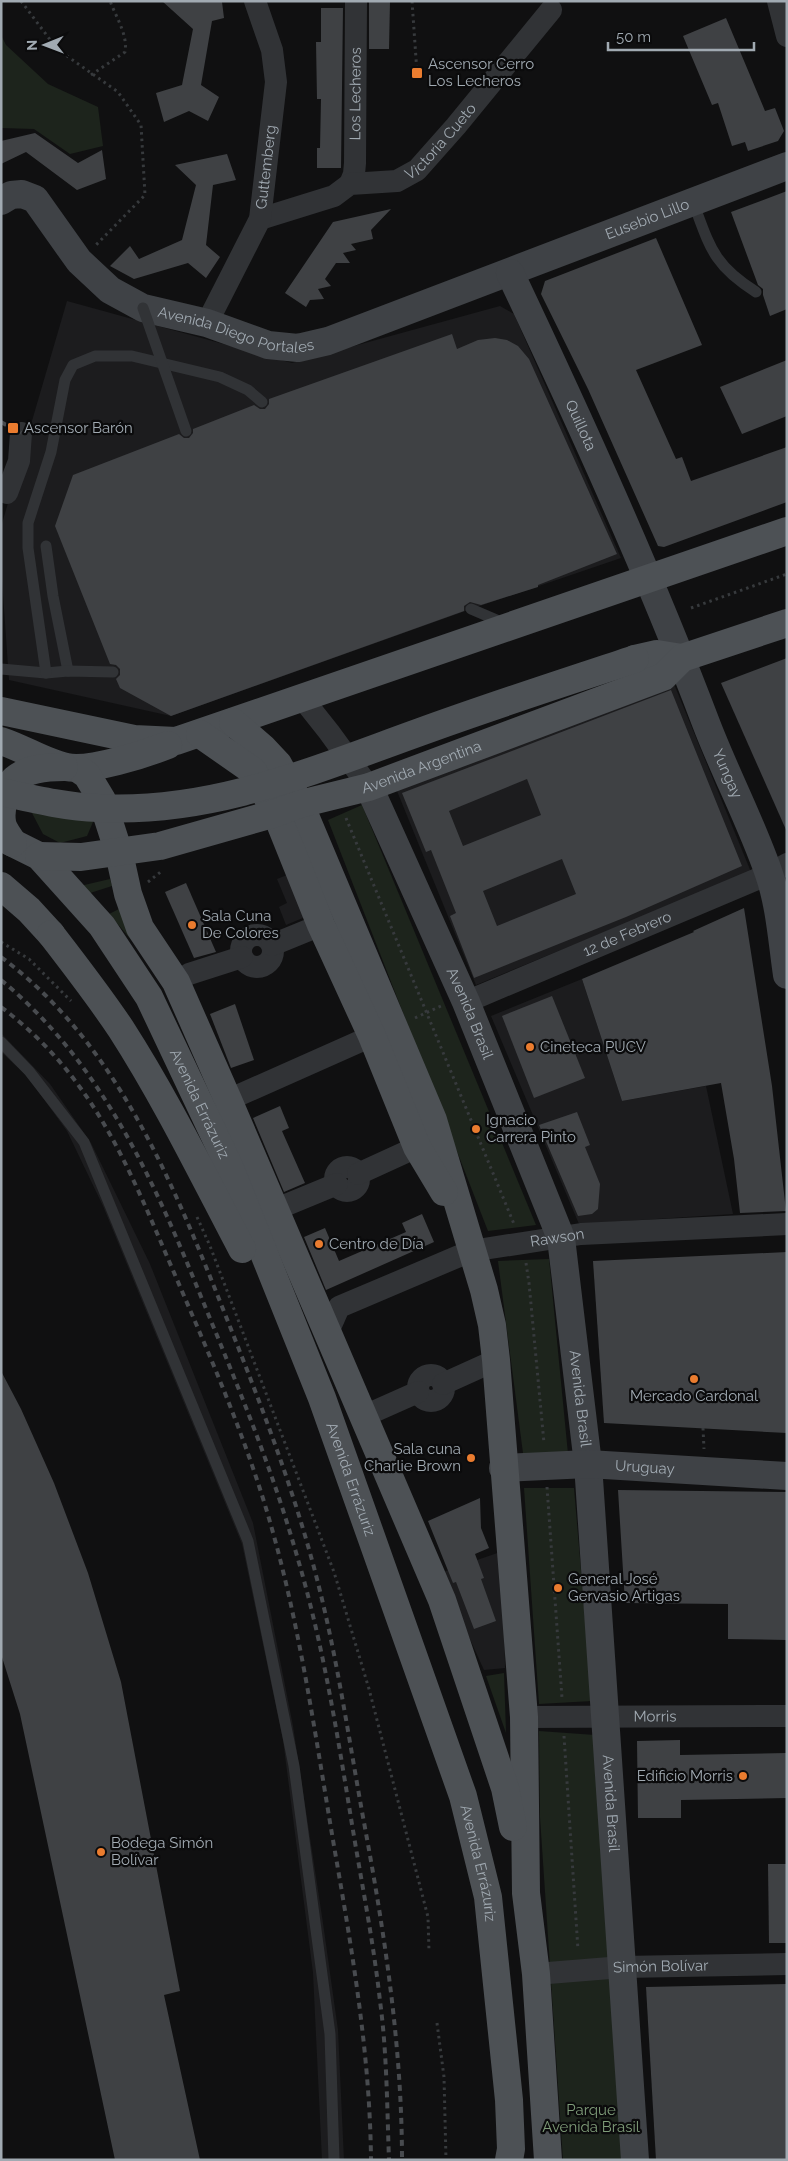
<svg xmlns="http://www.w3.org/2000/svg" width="788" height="2161" font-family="Raleway,sans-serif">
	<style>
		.built { fill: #1c1c1e }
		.green { fill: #1d241c }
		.building { fill: #3f4144; fill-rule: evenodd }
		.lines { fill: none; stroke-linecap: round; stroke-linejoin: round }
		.path { stroke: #373a3d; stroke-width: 3; stroke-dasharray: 2.5 4; stroke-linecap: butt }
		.lane { stroke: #313336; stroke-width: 11 }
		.street { stroke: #313336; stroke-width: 22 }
		.secondary { stroke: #3f4246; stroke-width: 28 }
		.primary { stroke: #4d5155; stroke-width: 28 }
		.rail { stroke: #484b4f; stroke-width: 4; stroke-dasharray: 6 5; stroke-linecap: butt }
		.lane-bridge { stroke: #313336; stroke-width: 11 }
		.primary-bridge { stroke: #4d5155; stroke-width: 28 }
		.poi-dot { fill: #ea7c2f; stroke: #0b0b0c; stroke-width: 2 }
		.labels { text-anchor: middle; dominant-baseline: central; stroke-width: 4.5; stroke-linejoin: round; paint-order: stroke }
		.poi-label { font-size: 15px; fill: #a1aab2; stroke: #0b0b0c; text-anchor: start }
		.street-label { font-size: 15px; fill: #a1aab2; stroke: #0b0b0c }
		.park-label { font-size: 15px; fill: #7f9c79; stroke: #0b0b0c }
	</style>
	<rect width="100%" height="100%" fill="#101011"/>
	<!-- built -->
	<g class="built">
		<path d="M67,301L292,363L500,306L514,314L621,558L471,609L171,716L9,680L1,566V527Z"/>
		<path d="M674,684L751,872L476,985L397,791Z"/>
		<path d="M292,873L310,915L286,925L279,907L287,903L277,879Z"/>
		<path d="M582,979L622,1101L706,1086L733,1214L579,1224L491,1016Z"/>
		<path d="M1,1033L50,1084L91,1143L150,1264L253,1523L293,1726L323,1923L338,2030L344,2160H322L313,1973L283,1740L242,1544L103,1206L67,1131L27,1076L1,1052Z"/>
		<path d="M503,1551L505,1668L484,1670L440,1573Z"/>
	</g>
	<!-- green -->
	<g class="green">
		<path d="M1,35L6,45L48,84L98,107L103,146L70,154L34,129L1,128Z"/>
		<path d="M79,798L93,822L87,836L60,843L43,834L32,813L38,804Z"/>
		<path d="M362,805L536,1225L488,1231L328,820Z"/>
		<path d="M110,879L112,886L87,894L80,886Z"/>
		<path d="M119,909L133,942L109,914Z"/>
		<path d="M549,1259L568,1454L523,1453L498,1261Z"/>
		<path d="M524,1488H574L592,1701L539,1704Z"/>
		<path d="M504,1673L506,1733L486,1676Z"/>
		<path d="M539,1731L595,1735L625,2160H563L540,1817Z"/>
	</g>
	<!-- building -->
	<g class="building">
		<path d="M162,1L222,2L224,18L212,21L201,85L219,97L208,121L189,111L164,122L156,93L182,85L193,29Z"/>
		<path d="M369,1H390L389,49H369Z"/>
		<path d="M321,8H343L341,168H317V148H320L321,99H317L316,42H321Z"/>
		<path d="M726,18L765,111L775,108L784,131L778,141L748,151L745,142L732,146L718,103L712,105L683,36Z"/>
		<path d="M35,133L78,163L102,150L106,179L77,190L26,152L1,164V141Z"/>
		<path d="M227,154L236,180L213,185L206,245L220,257L206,278L188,263L134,279L110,266L130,246L139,259L182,240L196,185L175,165Z"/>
		<path d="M787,191V309L770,316L763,295V289L758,285L731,212Z"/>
		<path d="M391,209L371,230L373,239L351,244L356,250L343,253L350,263H336L325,279L331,286L318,289L324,299L310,300L306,307L285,293L333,222Z"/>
		<path d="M656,238L702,345L636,370L676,459L682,457L691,481L787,447V502L664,547L658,546L588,389L541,294L545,281Z"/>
		<path d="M452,334L457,349L478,340L495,338L507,340L518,346L529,359L617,554L538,585V587L481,605L470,602L464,606V611L171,716L120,688L116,679L120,675V669L116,665L110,664L55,526L73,475L179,434L184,438H189L193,433V429L254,405L260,409H265L269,404V399Z"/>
		<path d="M787,360V416L742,434L720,387Z"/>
		<path d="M787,658V832L721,683Z"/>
		<path d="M671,690L742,866L626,917L474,978L450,916L456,913L431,850L426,852L402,793ZM527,779L541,815L463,846L449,811ZM562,859L576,894L497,926L483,891Z"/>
		<path d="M186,883L216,952L194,958L165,892Z"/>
		<path d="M744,908L772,1086L786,1211L740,1213L734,1159L721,1083L622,1101L582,979L694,932L693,931Z"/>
		<path d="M552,996L585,1078L534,1098L502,1016Z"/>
		<path d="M235,1004L254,1060L231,1068L210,1014Z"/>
		<path d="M280,1106L289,1128L282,1131L305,1183L284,1192L253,1118Z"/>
		<path d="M577,1112L590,1145L585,1147L600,1184L598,1209L592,1214L578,1216L539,1125Z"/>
		<path d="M422,1214L434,1242L326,1290L304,1237L325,1228L339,1261L406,1232L402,1223Z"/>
		<path d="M787,1252V1433L604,1423L593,1261Z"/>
		<path d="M1,1371L21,1409L54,1483L88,1573L121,1682L180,1991L164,1995L200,2160H115L20,1714L1,1654Z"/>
		<path d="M618,1490L787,1492V1640L728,1639V1604L625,1603Z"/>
		<path d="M480,1498L481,1528L489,1548L475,1554L484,1578L481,1579L496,1621L474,1629L456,1582L453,1583L428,1521Z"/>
		<path d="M680,1740V1755L787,1753V1798L681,1800V1818H638L637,1741Z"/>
		<path d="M768,1864H787V1943H769Z"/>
		<path d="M787,1984V2160H656L646,1987Z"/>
	</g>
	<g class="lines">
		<!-- path -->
		<g class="path">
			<path d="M21,1L57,49L118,92L141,125L145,195L95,246"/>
			<path d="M412,1L417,73"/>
			<path d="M91,75L125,52C128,35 116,17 110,1"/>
			<path d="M691,608L787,574"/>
			<path d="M346,818L514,1224"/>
			<path d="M148,882L163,870"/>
			<path d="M1,942L29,959L71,1001"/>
			<path d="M415,1018L443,1005"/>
			<path d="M197,1217L210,1246L334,1572L369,1689L428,1917L429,1951"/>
			<path d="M526,1263L529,1283L544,1443"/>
			<path d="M703,1428L704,1449"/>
			<path d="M547,1487L562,1698"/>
			<path d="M564,1736L578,1950"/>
			<path d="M437,2023L444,2077L446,2160"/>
		</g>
		<!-- lane -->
		<g class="lane">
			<path d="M693,202C710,247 713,265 756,292"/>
			<path d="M46,546L53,596L68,671"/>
			<path d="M471,609L506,624"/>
			<path d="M1,669L46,673L68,671L113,672"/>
			<path d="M46,673L28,548V523L51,452L65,380L73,365L95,356H132L220,377L248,390L262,402"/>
			<path d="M1,1042L29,1071L84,1142L248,1541L294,1766L330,2034L334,2160"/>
		</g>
		<!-- street -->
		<g class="street">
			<path d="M778,1L787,36"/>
			<path id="s1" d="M350,184L354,174L355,163L356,1"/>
			<path id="s2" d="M260,219L334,196L350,184L397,181L417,170L456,126L551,10"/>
			<path id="s3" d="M207,323L260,219L276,82L272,50L255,1"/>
			<path d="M7,493L19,461L21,433"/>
			<path d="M302,698L329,732L369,787"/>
			<circle cx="257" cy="951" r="16"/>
			<path d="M272,945L321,925"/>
			<path d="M176,982L189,974L242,957"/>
			<path id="s4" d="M466,1002L769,874L787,864"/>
			<path d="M228,1100L372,1036"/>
			<circle cx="347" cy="1179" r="12"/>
			<path d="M358,1174L417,1147"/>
			<path d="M274,1210L337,1184"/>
			<path id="s5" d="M328,1332L339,1307L471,1251L581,1234L787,1224"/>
			<circle cx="431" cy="1388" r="13"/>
			<path d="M443,1384L496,1360"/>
			<path d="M364,1416L418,1392"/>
			<path id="s6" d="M524,1717L787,1716"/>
			<path id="s7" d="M536,1974L622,1967L787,1964"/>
		</g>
		<!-- secondary -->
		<g class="secondary">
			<path id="s8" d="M1,201L11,195L22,194L35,199L79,261L110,290L143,308L207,323L268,345L298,348L328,341L787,166"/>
			<path id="s9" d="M510,273C580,421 648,570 706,723C725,773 752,824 769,874C780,906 782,941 787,975"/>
			<path id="s10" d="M369,787L466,1002L561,1238L588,1464L635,2160"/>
			<path id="s11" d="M503,1468L588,1464L787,1476"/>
		</g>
		<!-- primary -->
		<g class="primary">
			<path d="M635,659L657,654L682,658"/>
			<path d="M1,711L134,739L176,741L787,531"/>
			<path d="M233,722L263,748L278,764L300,804L433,1120L484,1290L492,1325L496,1360L524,1717L526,1893L536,1974L548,2160"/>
			<path d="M200,734L253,771L276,813L321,925L372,1036L417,1147L444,1192"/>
			<path d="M1,741C23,748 44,762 66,767C90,772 145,754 168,745"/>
			<path d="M77,768L87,775L102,800L119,853L128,894L140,928L176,982L228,1100L442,1600L505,1788L513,1827"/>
			<path id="s12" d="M1,837L39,856L102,926L149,997L229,1166L322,1398L463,1796L488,1897L509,2100L511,2149L509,2160"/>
			<path d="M13,843C9,836 3,830 2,822C0,809 5,788 15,779C28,768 48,767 64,767"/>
			<path id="s13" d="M39,856L81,857L160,846L276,813L300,804L369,787L663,677L682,658L787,623"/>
			<path d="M1,886L29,910L51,934"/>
		</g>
		<!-- rail -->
		<g class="rail">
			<path d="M1,422L21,433"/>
			<path d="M1,957C115,1042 170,1176 221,1304C258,1397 295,1490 319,1587C338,1663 349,1740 363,1817C384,1930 402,2045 402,2160"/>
			<path d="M1,980C102,1063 154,1181 202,1299C237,1384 272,1468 297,1556C322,1640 336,1726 350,1812C360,1875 373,1938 380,2001C387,2053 387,2107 389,2160"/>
			<path d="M1,1007C94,1077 128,1166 172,1268C209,1354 247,1439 272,1529C301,1632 316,1740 334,1846C352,1950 370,2054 371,2160"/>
		</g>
		<!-- lane-bridge -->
		<path class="lane-bridge" d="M143,308L186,431"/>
		<!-- primary-bridge -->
		<g class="primary-bridge">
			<path d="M1,792C33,799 66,807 98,808C213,814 314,770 420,732C491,706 563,683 635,659"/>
			<path d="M51,934C75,965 99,996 121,1029C166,1099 203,1175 242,1249"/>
		</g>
	</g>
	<!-- markers -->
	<g class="poi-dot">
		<rect x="411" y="67" width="12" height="12" rx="2.5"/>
		<rect x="7" y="422" width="12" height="12" rx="2.5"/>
		<circle cx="192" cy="925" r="5"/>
		<circle cx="530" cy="1047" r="5"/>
		<circle cx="476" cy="1129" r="5"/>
		<circle cx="319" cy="1244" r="5"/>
		<circle cx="694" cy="1379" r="5"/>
		<circle cx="471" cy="1458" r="5"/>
		<circle cx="558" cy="1588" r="5"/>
		<circle cx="743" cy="1776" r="5"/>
		<circle cx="101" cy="1852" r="5"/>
	</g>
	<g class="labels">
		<!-- poi labels -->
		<g class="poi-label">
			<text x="428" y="64">Ascensor Cerro<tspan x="428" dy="17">Los Lecheros</tspan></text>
			<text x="24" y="428">Ascensor Barón</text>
			<text x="202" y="916">Sala Cuna<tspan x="202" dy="17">De Colores</tspan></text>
			<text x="540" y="1047">Cineteca PUCV</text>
			<text x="486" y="1120">Ignacio<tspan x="486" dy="17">Carrera Pinto</tspan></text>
			<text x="329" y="1244">Centro de Día</text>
			<text x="694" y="1396" text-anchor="middle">Mercado Cardonal</text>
			<text x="461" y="1449" text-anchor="end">Sala cuna<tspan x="461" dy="17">Charlie Brown</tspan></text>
			<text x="568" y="1579">General José<tspan x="568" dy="17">Gervasio Artigas</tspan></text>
			<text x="733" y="1776" text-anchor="end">Edificio Morris</text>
			<text x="111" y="1843">Bodega Simón<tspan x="111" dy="17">Bolívar</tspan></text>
		</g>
		<!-- street labels -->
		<g class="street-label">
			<text stroke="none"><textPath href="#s1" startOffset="91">Los Lecheros</textPath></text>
			<text stroke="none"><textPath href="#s2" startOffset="204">Victoria Cueto</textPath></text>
			<text stroke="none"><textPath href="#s3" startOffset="169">Guttemberg</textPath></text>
			<text stroke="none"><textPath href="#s8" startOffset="726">Eusebio Lillo</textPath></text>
			<text stroke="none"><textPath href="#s8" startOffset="289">Avenida Diego Portales</textPath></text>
			<text stroke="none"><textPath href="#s9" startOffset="168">Quillota</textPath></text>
			<text stroke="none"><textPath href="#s13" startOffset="395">Avenida Argentina</textPath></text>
			<text stroke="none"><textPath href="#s9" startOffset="546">Yungay</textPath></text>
			<text stroke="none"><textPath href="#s4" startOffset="175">12 de Febrero</textPath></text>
			<text stroke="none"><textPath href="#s10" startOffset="248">Avenida Brasil</textPath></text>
			<text stroke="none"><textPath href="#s12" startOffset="340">Avenida Errázuriz</textPath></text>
			<text stroke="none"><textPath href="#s5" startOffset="258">Rawson</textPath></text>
			<text stroke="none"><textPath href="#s10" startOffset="652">Avenida Brasil</textPath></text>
			<text stroke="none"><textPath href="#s11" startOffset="142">Uruguay</textPath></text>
			<text stroke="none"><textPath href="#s12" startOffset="745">Avenida Errázuriz</textPath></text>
			<text stroke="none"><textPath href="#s6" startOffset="131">Morris</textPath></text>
			<text stroke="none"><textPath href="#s10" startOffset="1058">Avenida Brasil</textPath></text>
			<text stroke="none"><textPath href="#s12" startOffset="1150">Avenida Errázuriz</textPath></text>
			<text stroke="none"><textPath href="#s7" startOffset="125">Simón Bolívar</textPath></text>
		</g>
		<!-- park labels -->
		<g class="park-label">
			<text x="591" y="2110">Parque<tspan x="591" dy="17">Avenida Brasil</tspan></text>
		</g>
	</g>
	<!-- border -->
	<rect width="788" height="2161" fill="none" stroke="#a1aab2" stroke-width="5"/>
	<!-- north arrow -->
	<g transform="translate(45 45) rotate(269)" stroke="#0b0b0c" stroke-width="4" paint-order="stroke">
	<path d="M0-4L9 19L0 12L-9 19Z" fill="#a1aab2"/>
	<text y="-8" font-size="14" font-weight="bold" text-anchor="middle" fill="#a1aab2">N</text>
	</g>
	<!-- scale -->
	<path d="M608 42v8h146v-8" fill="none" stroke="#a1aab2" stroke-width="2.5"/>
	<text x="616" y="42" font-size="15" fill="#a1aab2" stroke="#0b0b0c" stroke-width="4" paint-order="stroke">50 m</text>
</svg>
